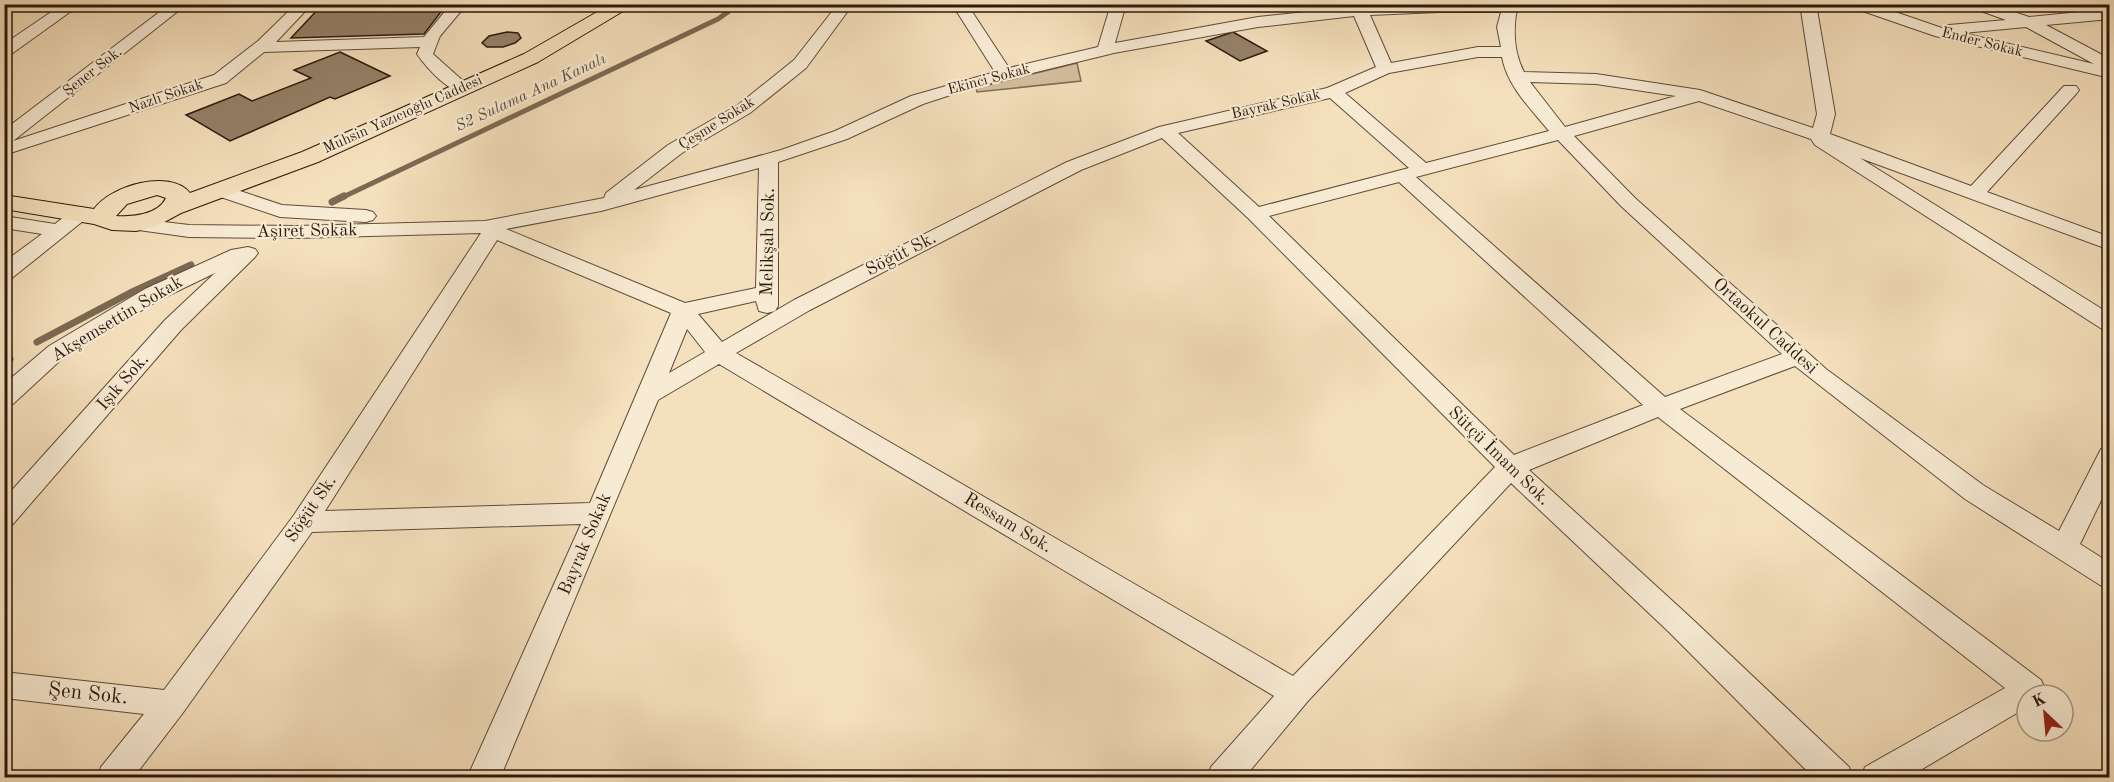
<svg xmlns="http://www.w3.org/2000/svg" width="2114" height="782" font-family="'Old Standard TT',serif">
	<style>
		.green { fill: #d3be9f; stroke: #806c56; stroke-width: 1.5 }
		.lines { fill: none; stroke-linecap: round; stroke-linejoin: round }
		.stream-far1 { stroke: #7c6953; stroke-width: 5 }
		.stream { stroke: #7c6953; stroke-width: 7 }
		.building { fill: #958169; stroke: #2d1a0d; stroke-width: 1.5 }
		.minor-casing { stroke: #5f4c39; stroke-width: 2 }
		.major-casing { stroke: #2d1a0d; stroke-width: 2 }
		.minor { fill: #f8ebd4; fill-rule: evenodd }
		.major { fill: #f5e0bd; fill-rule: evenodd }
		.labels { text-anchor: middle; dominant-baseline: central; stroke-width: 4.5; stroke-linejoin: round; paint-order: stroke }
		.far-street-label { font-size: 15px; fill: #2d1a0d; stroke: #f8ebd4 }
		.far-water-label { font-size: 16px; font-style: italic; fill: #624e3b; stroke: #f8ebd4 }
		.street-label { font-size: 18px; fill: #2d1a0d; stroke: #f8ebd4 }
		.near-street-label { font-size: 21px; fill: #2d1a0d; stroke: #f8ebd4 }
	</style>
	<rect width="100%" height="100%" fill="#f5e0bd"/>
	<filter id="stains"><feTurbulence type="fractalNoise" baseFrequency=".00333" numOctaves="4"/><feColorMatrix values="0 0 0 0 .2 0 0 0 0 .09 0 0 0 0 .02 0 0 0 .5 -.17"/></filter>
	<radialGradient id="worn" r=".72"><stop offset=".6" stop-color="#630" stop-opacity="0"/><stop offset="1" stop-color="#630" stop-opacity=".3"/></radialGradient>
	<!-- green -->
	<path class="green" d="M1077,63L1081,81L977,92L976,88Z"/>
	<g class="lines">
		<!-- stream-far1 -->
		<path class="stream-far1" d="M341,198L718,19L739,4"/>
		<!-- stream -->
		<g class="stream">
			<path d="M332,202L344,196"/>
			<path d="M37,342L130,293L191,265"/>
			<path d="M4,364L10,359"/>
		</g>
	</g>
	<!-- building -->
	<g class="building">
		<path d="M323,4H447L424,34L291,38Z"/>
		<path d="M507,32L518,33L521,38L515,43L503,47H487L482,43L489,36Z"/>
		<path d="M1233,32L1267,51L1240,61L1206,41Z"/>
		<path d="M340,52L390,76L335,99L330,97L230,141L186,115L239,94L252,101L311,78L294,70Z"/>
	</g>
	<g class="lines">
		<!-- minor casing -->
		<g class="minor-casing">
			<g id="minor">
				<path d="M63,4H81L10,55L4,57V44Z"/>
				<path d="M170,4H187L13,141L214,75L258,41L296,4H312L276,42L424,37L451,4H467L440,36L433,54L471,88L468,92C451,96 426,67 417,54L420,47L264,52L226,83L4,155V130Z"/>
				<path d="M838,4H853L806,68L750,113L682,153L634,190L781,150L835,131L911,96L995,72L952,4H967L1009,68L1098,47L1111,4H1126L1115,43L1258,17L1352,7V4H1518C1513,26 1513,51 1524,72L1596,74L1700,90L1813,128L1817,114L1800,4H1816L1835,114L1830,134L1971,186L2064,86H2076L2079,90L2076,94L1987,192L2110,237V250L1860,158L2110,314V331L2102,329L1815,145L1811,139L1699,101L1574,136L1635,198L1826,369L1983,485L2059,531L2101,449L2110,446V482L2080,544L2110,563V588L2100,585L1965,499L1795,366L1680,409L2041,680L2045,689L2042,695H2027V707L1907,778H1861L1865,767L2005,688L1658,417L1529,470L1689,616L1849,767L1853,778H1814L1669,632L1511,483L1307,702L1244,778H1207L1211,767L1274,696L719,364L658,400L500,778H467L581,524L312,532L182,714L133,778H97L101,767L144,714L4,698V672L164,690L294,515L481,233L296,238L189,237L124,228L121,224L124,220L131,218L189,225L296,226L485,221L604,198L606,193L668,145L738,105L794,60ZM1438,12H1501L1497,27L1501,47H1478L1391,63L1370,15ZM1354,16L1376,67L1327,88L1159,127L1067,162L794,300L722,342L698,314L756,301L759,311L767,313L775,311L778,306V162L847,139L923,104L975,87L1114,53L1258,27ZM1478,57H1502C1507,86 1531,109 1549,131L1426,163L1345,93L1389,73ZM1530,82L1596,84L1676,96L1565,127ZM1330,98L1409,168L1259,207L1178,133ZM1162,138L1248,218L1495,467L1293,676L736,353L810,310L1081,170ZM1558,140L1621,206L1782,354L1665,397L1416,177ZM759,168L756,288L685,303L506,229L601,211ZM1399,182L1643,405L1514,455L1269,216ZM497,240L671,313L590,503L325,511ZM687,329L705,352L669,373Z"/>
				<path d="M1057,4H1073V5L1065,10L1060,8Z"/>
				<path d="M1849,4H1872L1942,28L1949,25L2006,20L1970,7L1968,4H1991L2029,17L2110,9V19L2046,25L2110,59V78L1935,36L1851,7ZM2026,27L2094,64L1963,33Z"/>
				<path d="M219,184L282,205L366,210L373,212L376,216L373,220L366,222L280,217L212,194L209,190L212,186Z"/>
				<path d="M81,207L88,209L91,213L88,217L12,278L4,279V262L42,234L4,228V216L55,224L74,209Z"/>
				<path d="M248,247L255,249L258,253L255,257L181,330L13,524L4,527V499L165,320L215,273L161,299L65,356L13,404L4,406V384L49,346L145,289L231,250Z"/>
			</g>
		</g>
		<!-- major casing -->
		<g class="major-casing">
			<path id="major" d="M611,4H635L538,62L318,162L181,213L157,226L136,231L112,230L94,224L4,209V195L94,209C110,186 170,168 190,193L302,152L524,54ZM157,195L166,198C158,215 132,217 116,216L127,204Z"/>
		</g>
		<!-- minor -->
		<use href="#minor" class="minor"/>
		<!-- major -->
		<use href="#major" class="major"/>
	</g>
	<g class="labels">
		<!-- far-street labels -->
		<g class="far-street-label">
			<text transform="translate(1982 43) rotate(14)">Ender Sokak</text>
			<text transform="translate(93 72) rotate(-38)">Şener Sok.</text>
			<text transform="translate(989 80) rotate(-15)">Ekinci Sokak</text>
			<text transform="translate(166 97) rotate(-19)">Nazlı Sokak</text>
			<text transform="translate(1276 105) rotate(-13)">Bayrak Sokak</text>
			<text transform="translate(403 115) rotate(-24)">Muhsin Yazıcıoğlu Caddesi</text>
			<text transform="translate(717 124) rotate(-32)">Çeşme Sokak</text>
		</g>
		<!-- far-water labels -->
		<g class="far-water-label">
			<text transform="translate(531 93) rotate(-25)">S2 Sulama Ana Kanalı</text>
		</g>
		<!-- street labels -->
		<g class="street-label">
			<text transform="translate(307 231) rotate(-1)">Aşiret Sokak</text>
			<text transform="translate(768 242) rotate(-89)">Melikşah Sok.</text>
			<text transform="translate(901 254) rotate(-27)">Söğüt Sk.</text>
			<text transform="translate(117 319) rotate(-31)">Akşemsettin Sokak</text>
			<text transform="translate(1765 326) rotate(42)">Ortaokul Caddesi</text>
			<text transform="translate(123 382) rotate(-49)">Işık Sok.</text>
			<text transform="translate(1499 456) rotate(44)">Sütçü İmam Sok.</text>
			<text transform="translate(311 509) rotate(-56)">Söğüt Sk.</text>
			<text transform="translate(1008 523) rotate(31)">Ressam Sok.</text>
			<text transform="translate(585 544) rotate(-67)">Bayrak Sokak</text>
		</g>
		<!-- near-street labels -->
		<g class="near-street-label">
			<text transform="translate(88 694) rotate(6)">Şen Sok.</text>
		</g>
	</g>
	<!-- margin -->
	<rect width="2114" height="782" fill="none" stroke="#f5e0bd" stroke-width="24"/>
	<rect x="6" y="6" width="2102" height="770" fill="none" stroke="#2d1a0d" stroke-width="3"/>
	<rect x="12" y="12" width="2090" height="758" fill="none" stroke="#2d1a0d" stroke-width="1.5"/>
	<!-- north arrow -->
	<g transform="translate(2045 713) rotate(334)"><circle r="28" fill="#f8ebd4" stroke="#a79784" stroke-width="1.5"/>
	<path d="M0-4.5L10 22L0 15L-10 22Z" fill="#8f2418"/>
	<text y="-9" font-size="16" font-weight="bold" text-anchor="middle" fill="#2d1a0d">K</text>
	</g>
	<rect width="100%" height="100%" filter="url(#stains)"/>
	<rect width="100%" height="100%" fill="url(#worn)"/>
</svg>
